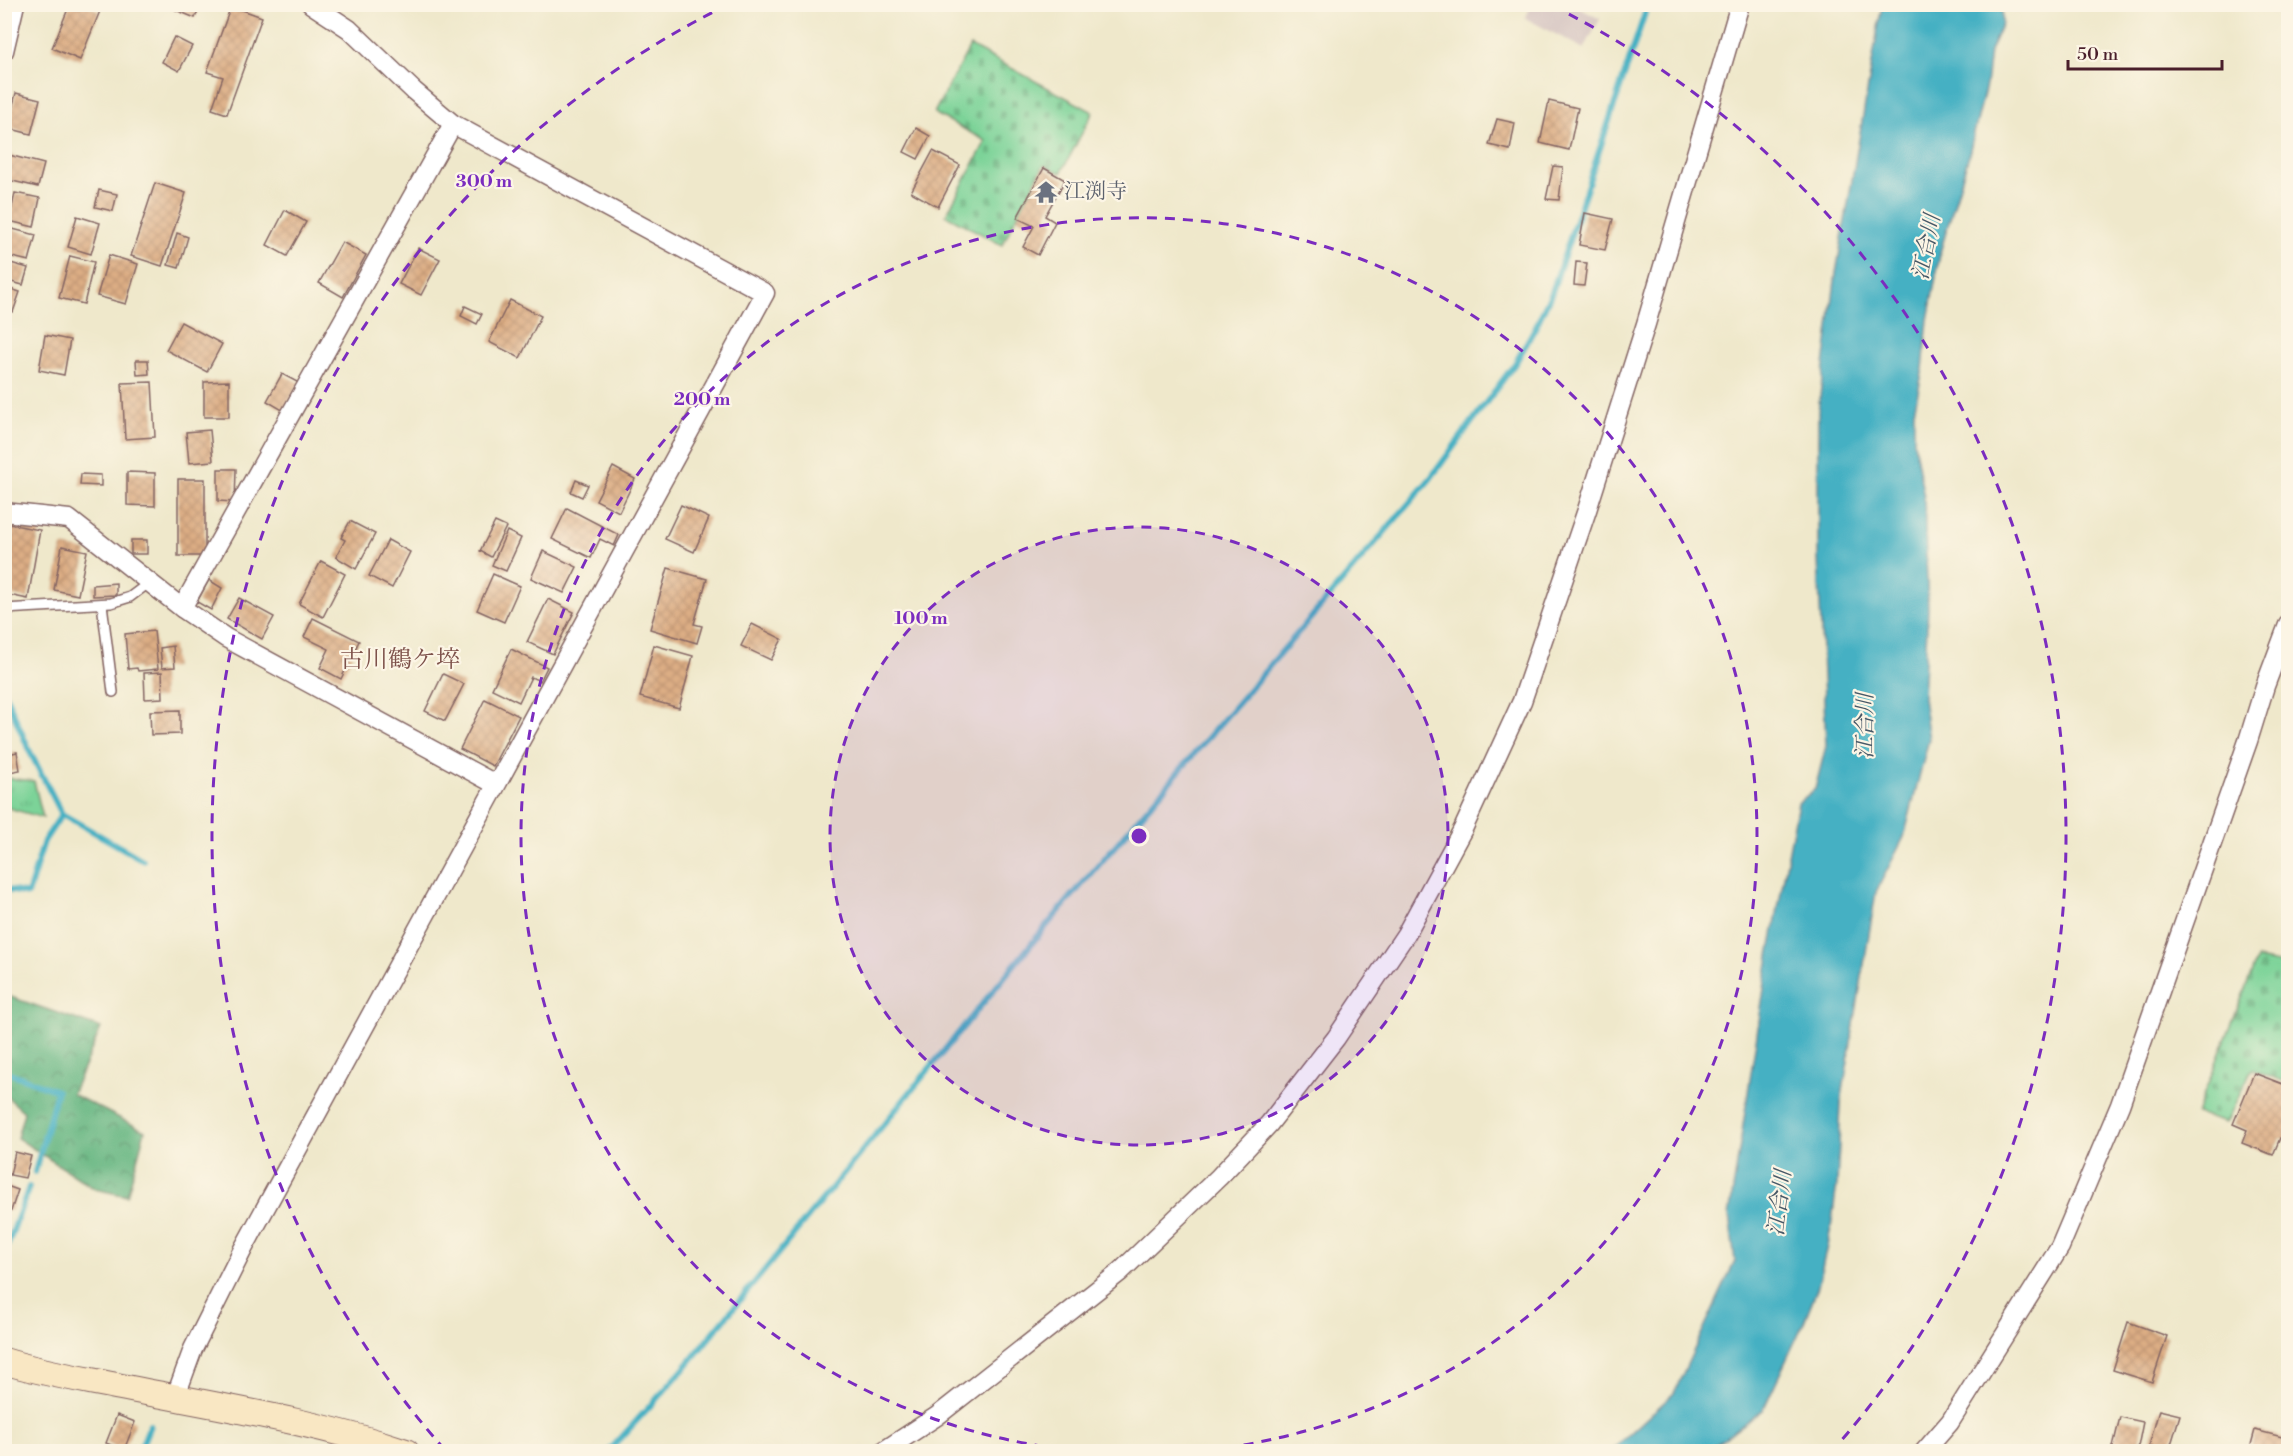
<svg xmlns="http://www.w3.org/2000/svg" width="2293" height="1456" font-family="'Libre Bodoni','Noto Serif JP',serif">
	<style>
		.industrial { fill: #d1bfbd }
		.grass { fill: url(#grass-tufts); stroke: #627962; stroke-width: 1.5 }
		.forest { fill: url(#forest-crowns); stroke: #576a56; stroke-width: 1.5 }
		.cemetery { fill: url(#cemetery-stones); stroke: #627962; stroke-width: 1.5 }
		.water { fill: #44b0c3; stroke: #476877; stroke-width: 1.5 }
		.lines { fill: none; stroke-linecap: round; stroke-linejoin: round }
		.stream { stroke: #44b0c3; stroke-width: 6 }
		.building { fill: url(#building-cross-hatch) }
		.lane-casing { stroke: #846563; stroke-width: 12 }
		.street-casing { stroke: #846563; stroke-width: 21 }
		.secondary-casing { stroke: #846563; stroke-width: 28 }
		.lane { stroke: #fff; stroke-width: 9 }
		.street { stroke: #fff; stroke-width: 18 }
		.secondary { stroke: #f9e7c3; stroke-width: 26 }
		.ring { fill: none; stroke: #7b2cbf; stroke-width: 3; stroke-dasharray: 10 8 }
		.labels { text-anchor: middle; dominant-baseline: central; stroke-width: 4.5; stroke-linejoin: round; paint-order: stroke }
		.worship-label { font-size: 21px; fill: #5b616d; stroke: #fcf5e5; text-anchor: start }
		.water-label { font-size: 22px; font-style: italic; fill: #485968; stroke: #fcf5e5 }
		.quarter-label { font-size: 24px; fill: #7d514a; stroke: #fcf5e5 }
		.centre { fill: #7b2cbf; stroke: #fcf5e5; stroke-width: 3 }
		.ring-label { font-size: 18px; text-anchor: middle; font-weight: bold; fill: #7b2cbf; stroke: #fcf5e5; stroke-width: 4.5; stroke-linejoin: round; paint-order: stroke }
	</style>
	<defs>
		<pattern id="grass-tufts" width="24" height="20" patternUnits="userSpaceOnUse" patternTransform="scale(1.5)"><rect width="24" height="20" fill="#7bd398"/><path d="M3 7l-1-3M5 7V3M7 7l1-3M15 17l-1-3M17 17v-4M19 17l1-3" fill="none" stroke="#6cb583"/></pattern>
		<pattern id="forest-crowns" width="20" height="18" patternUnits="userSpaceOnUse" patternTransform="scale(1.5)"><rect width="20" height="18" fill="#64b580"/><path d="M2 6a3 3 0 1 1 6 0M12 15a3 3 0 1 1 6 0" fill="none" stroke="#549369"/></pattern>
		<pattern id="cemetery-stones" width="16" height="16" patternUnits="userSpaceOnUse" patternTransform="scale(1.5)"><rect width="16" height="16" fill="#7bd398"/><path d="M2 7V4a2 2 0 0 1 4 0v3zM10 15v-3a2 2 0 0 1 4 0v3z" fill="#6cb583"/></pattern>
		<pattern id="building-cross-hatch" width="8" height="8" patternUnits="userSpaceOnUse" patternTransform="scale(1.5)"><rect width="8" height="8" fill="#dcad84"/><path d="M0 0l8 8M0 8l8-8" fill="none" stroke="#be9472"/></pattern>
	</defs>
	<rect width="100%" height="100%" fill="#fcf5e5"/>
	<filter id="ink" filterUnits="userSpaceOnUse"><feTurbulence type="fractalNoise" baseFrequency=".0167" numOctaves="2"/><feDisplacementMap in="SourceGraphic" scale="12" xChannelSelector="R" yChannelSelector="G"/><feConvolveMatrix kernelMatrix="1 2 1 2 8 2 1 2 1" color-interpolation-filters="sRGB"/></filter>
	<filter id="wash" filterUnits="userSpaceOnUse"><feTurbulence type="fractalNoise" baseFrequency=".008" numOctaves="4" result="noise"/><feDisplacementMap in="SourceGraphic" scale="24" xChannelSelector="R" yChannelSelector="G"/><feGaussianBlur stdDeviation="1.35" result="paint"/><feColorMatrix in="noise" values="0 0 0 0 0 0 0 0 0 0 0 0 0 0 0 0 0 1.4 0 .05"/><feComposite in="paint" operator="in"/></filter>
	<g filter="url(#wash)">
		<rect width="100%" height="100%" fill="#efe8cb"/>
		<!-- industrial -->
		<path class="industrial" d="M1573,5L1600,19L1584,49L1525,18L1532,5Z"/>
		<!-- grass -->
		<path class="grass" d="M5,778L34,781L43,818L5,807Z"/>
		<!-- forest -->
		<path class="forest" d="M5,995L101,1028L72,1094L145,1131L127,1196L95,1189L17,1138L24,1112L5,1095Z"/>
		<!-- cemetery -->
		<g class="cemetery">
			<path d="M970,46L1093,112L1061,173L1044,165L1002,245L946,215L986,141L934,113Z"/>
			<path d="M2257,959L2288,965V1083L2252,1069L2226,1123L2196,1114Z"/>
		</g>
		<!-- water -->
		<path class="water" d="M1882,5H2002V23L1990,51L1986,85L1968,158L1941,249L1928,320L1923,369L1914,411V443L1924,497L1928,609L1923,698L1929,739L1904,837L1876,892L1841,1103L1837,1184L1831,1228L1818,1286L1804,1322L1763,1410L1707,1451H1611L1674,1393L1735,1261L1729,1216L1769,956L1798,803L1815,789L1826,746L1818,558V411L1836,273Z"/>
		<g class="lines">
			<!-- stream -->
			<g class="stream">
				<path d="M4,692L30,752L62,814L143,860"/>
				<path d="M4,889L28,894L44,841L62,814"/>
				<path d="M4,1071L57,1091L35,1172"/>
				<path d="M4,1255L29,1187"/>
				<path d="M139,1452L150,1425"/>
				<path d="M608,1452L682,1371L1042,931L1430,479L1516,362L1536,326L1552,292L1648,4"/>
			</g>
		</g>
		<g id="blocks">
			<!-- building -->
			<g class="building">
				<path d="M70,4H84L100,11L80,60L52,48Z"/>
				<path d="M170,4H201L195,18L169,7Z"/>
				<path d="M231,6L262,17L227,114L212,109L223,77L207,72Z"/>
				<path d="M174,37L192,46L179,71L162,62Z"/>
				<path d="M16,93L40,99L31,134L7,128Z"/>
				<path d="M1549,101L1578,108L1569,150L1540,143Z"/>
				<path d="M1497,119L1515,123L1510,150L1489,145Z"/>
				<path d="M916,128L930,136L918,159L904,152Z"/>
				<path d="M933,151L960,165L938,207L911,192Z"/>
				<path d="M9,155L44,164L38,187L4,179Z"/>
				<path d="M1553,166L1563,167L1559,200L1546,199Z"/>
				<path d="M1044,168L1065,180L1045,216L1055,222L1038,255L1023,247L1034,226L1017,218Z"/>
				<path d="M155,183L186,193L162,266L131,256Z"/>
				<path d="M99,190L117,194L113,211L95,207Z"/>
				<path d="M15,193L40,198L34,227L9,221Z"/>
				<path d="M285,210L306,222L287,256L267,245Z"/>
				<path d="M1585,213L1613,219L1605,250L1579,245Z"/>
				<path d="M77,216L100,223L91,254L68,247Z"/>
				<path d="M5,227L36,235L29,261L4,255Z"/>
				<path d="M177,233L188,237L179,268L168,265Z"/>
				<path d="M342,242L366,255L343,297L319,283Z"/>
				<path d="M418,248L440,259L421,295L399,284Z"/>
				<path d="M109,255L138,264L126,304L97,296Z"/>
				<path d="M70,256L94,262L84,304L59,298Z"/>
				<path d="M4,261L28,268L23,285L4,280Z"/>
				<path d="M1576,262L1587,263L1584,286L1574,285Z"/>
				<path d="M4,287L20,292L13,312L4,309Z"/>
				<path d="M510,300L541,316L520,358L489,342Z"/>
				<path d="M465,306L482,314L477,324L461,316Z"/>
				<path d="M181,322L222,344L207,372L166,350Z"/>
				<path d="M45,335L70,340L64,375L39,370Z"/>
				<path d="M136,360H148L149,374L137,375Z"/>
				<path d="M282,374L299,383L284,411L267,401Z"/>
				<path d="M229,381V417H204V382Z"/>
				<path d="M152,382L155,437L125,439L122,383Z"/>
				<path d="M4,394H9L6,418H4Z"/>
				<path d="M210,430L213,461L189,463L186,432Z"/>
				<path d="M613,467L635,479L619,512L596,500Z"/>
				<path d="M218,469H236L235,502L218,501Z"/>
				<path d="M127,472L155,473V506L127,505Z"/>
				<path d="M81,474L101,475V486L80,485Z"/>
				<rect x="178" y="479" width="27" height="77"/>
				<path d="M576,480L588,485L582,497L571,492Z"/>
				<path d="M681,505L709,518L694,552L665,539Z"/>
				<path d="M567,508L619,535L614,546L600,539L591,558L552,539Z"/>
				<path d="M350,521L375,534L356,569L336,557L345,540L341,538Z"/>
				<path d="M495,522L506,527L491,557L480,551Z"/>
				<path d="M9,524L40,530L28,599L4,594L9,555L4,554V549Z"/>
				<path d="M507,531L521,538L506,571L492,565Z"/>
				<rect x="131" y="540" width="16" height="14"/>
				<path d="M388,540L410,552L392,588L369,576Z"/>
				<path d="M62,546L87,551L78,595L54,590Z"/>
				<path d="M543,551L577,567L564,593L531,578Z"/>
				<path d="M321,561L345,574L323,617L299,604Z"/>
				<path d="M668,568L707,579L694,624L702,626L697,643L650,629Z"/>
				<path d="M493,574L520,586L504,622L477,610Z"/>
				<path d="M209,580L222,588L211,610L197,602Z"/>
				<path d="M116,583V595L93,596V585Z"/>
				<path d="M239,598L274,617L262,639L227,619Z"/>
				<path d="M548,599L574,612L553,654L527,642Z"/>
				<path d="M313,618L359,641L341,679L320,668L329,649L304,637Z"/>
				<path d="M752,624L782,639L771,660L741,646Z"/>
				<path d="M154,631L158,669L138,671L137,668L128,669L125,634Z"/>
				<path d="M654,645L693,656L679,708L640,697Z"/>
				<path d="M173,646L175,667L162,668L160,648Z"/>
				<path d="M511,649L547,667L540,681L531,677L519,702L492,689Z"/>
				<path d="M162,672L163,698L145,699L144,673Z"/>
				<path d="M443,674L464,684L445,721L425,711Z"/>
				<path d="M485,699L519,716L493,766L460,749Z"/>
				<path d="M180,710V734L151,735L150,711Z"/>
				<path d="M17,752L20,770L4,773V755Z"/>
				<path d="M2254,1073L2288,1086V1141L2280,1138L2273,1155L2242,1143L2247,1130L2233,1124Z"/>
				<path d="M15,1152L31,1156L25,1178L10,1175Z"/>
				<path d="M4,1185L18,1190L11,1211L4,1209Z"/>
				<path d="M2128,1322L2167,1336L2152,1382L2113,1370Z"/>
				<path d="M2159,1410L2180,1415L2169,1451L2149,1446Z"/>
				<path d="M117,1415L135,1422L124,1450L106,1443Z"/>
				<path d="M2120,1417L2143,1422L2137,1452L2112,1451Z"/>
				<path d="M2255,1430L2286,1438L2283,1452H2249Z"/>
			</g>
		</g>
	</g>
	<g filter="url(#ink)">
		<use href="#blocks" fill-opacity="0" stroke="#846563" stroke-width="1.5"/>
		<g class="lines">
			<!-- lane casing -->
			<g class="lane-casing">
				<g id="lane">
					<path d="M102,604L113,692"/>
					<path d="M4,609L111,603L130,597L150,582"/>
				</g>
			</g>
			<!-- street casing -->
			<g class="street-casing">
				<g id="street">
					<path d="M4,51L15,4"/>
					<path d="M4,512L69,519L182,608L226,638L495,784"/>
					<path d="M182,608L453,124"/>
					<path d="M175,1398L193,1349L243,1249L765,293L453,124L414,91L349,29L311,4"/>
					<path d="M882,1452L937,1416L1120,1272L1219,1177L1269,1124L1336,1038L1406,934L1463,829L1522,701L1587,510L1646,324L1740,4"/>
					<path d="M1924,1452L1950,1422L2060,1247L2120,1105L2248,741L2265,686L2288,625"/>
				</g>
			</g>
			<!-- secondary casing -->
			<g class="secondary-casing">
				<path id="secondary" d="M4,1361C42,1373 82,1379 121,1387C216,1406 314,1421 406,1452"/>
			</g>
			<!-- lane -->
			<use href="#lane" class="lane"/>
			<!-- street -->
			<use href="#street" class="street"/>
			<!-- secondary -->
			<use href="#secondary" class="secondary"/>
		</g>
	</g>
	<!-- distance rings -->
	<circle cx="1139" cy="836" r="309" fill="#7b2cbf" fill-opacity=".12"/>
	<g class="ring">
		<circle cx="1139" cy="836" r="309"/>
		<path d="M1080 1451A618 618 0 1 1 1198 1451"/>
		<path d="M445 1450A927 927 0 0 1 725 6M1553 6A927 927 0 0 1 1833 1450"/>
	</g>
	<!-- icons -->
	<defs>
		<g id="temple-bare" transform="scale(1.8)"><path d="M0-6L5-2H3V0L6.5 2.5H4V6H1.5V3h-3V6H-4V2.5H-6.5L-3 0V-2H-5Z" fill="#6b7280" stroke="#fcf5e5" stroke-width="2.5" paint-order="stroke"/></g>
	</defs>
	<g fill-rule="evenodd">
		<use href="#temple-bare" x="1046" y="192"/>
	</g>
	<g class="labels">
		<!-- worship labels -->
		<g class="worship-label">
			<text x="1064" y="192">江渕寺</text>
		</g>
		<!-- water labels -->
		<g class="water-label">
			<text transform="translate(1927 247) rotate(-79)">江合川</text>
			<text transform="translate(1865 726) rotate(-90)">江合川</text>
			<text transform="translate(1780 1203) rotate(-83)">江合川</text>
		</g>
		<!-- quarter labels -->
		<g class="quarter-label">
			<text x="400" y="660">古川鶴ケ埣</text>
		</g>
	</g>
	<circle cx="1139" cy="836" r="9" class="centre"/>
	<g class="ring-label">
		<text x="484" y="187">300 m</text>
		<text x="702" y="405">200 m</text>
		<text x="921" y="624">100 m</text>
	</g>
	<!-- margin -->
	<rect width="2293" height="1456" fill="none" stroke="#fcf5e5" stroke-width="24"/>
	<!-- scale -->
	<path d="M2068 60v9h154v-9" fill="none" stroke="#4a1f2b" stroke-width="3"/>
	<text x="2077" y="60" font-size="18" fill="#4a1f2b" stroke="#fcf5e5" stroke-width="4.5" paint-order="stroke">50 m</text>
</svg>
